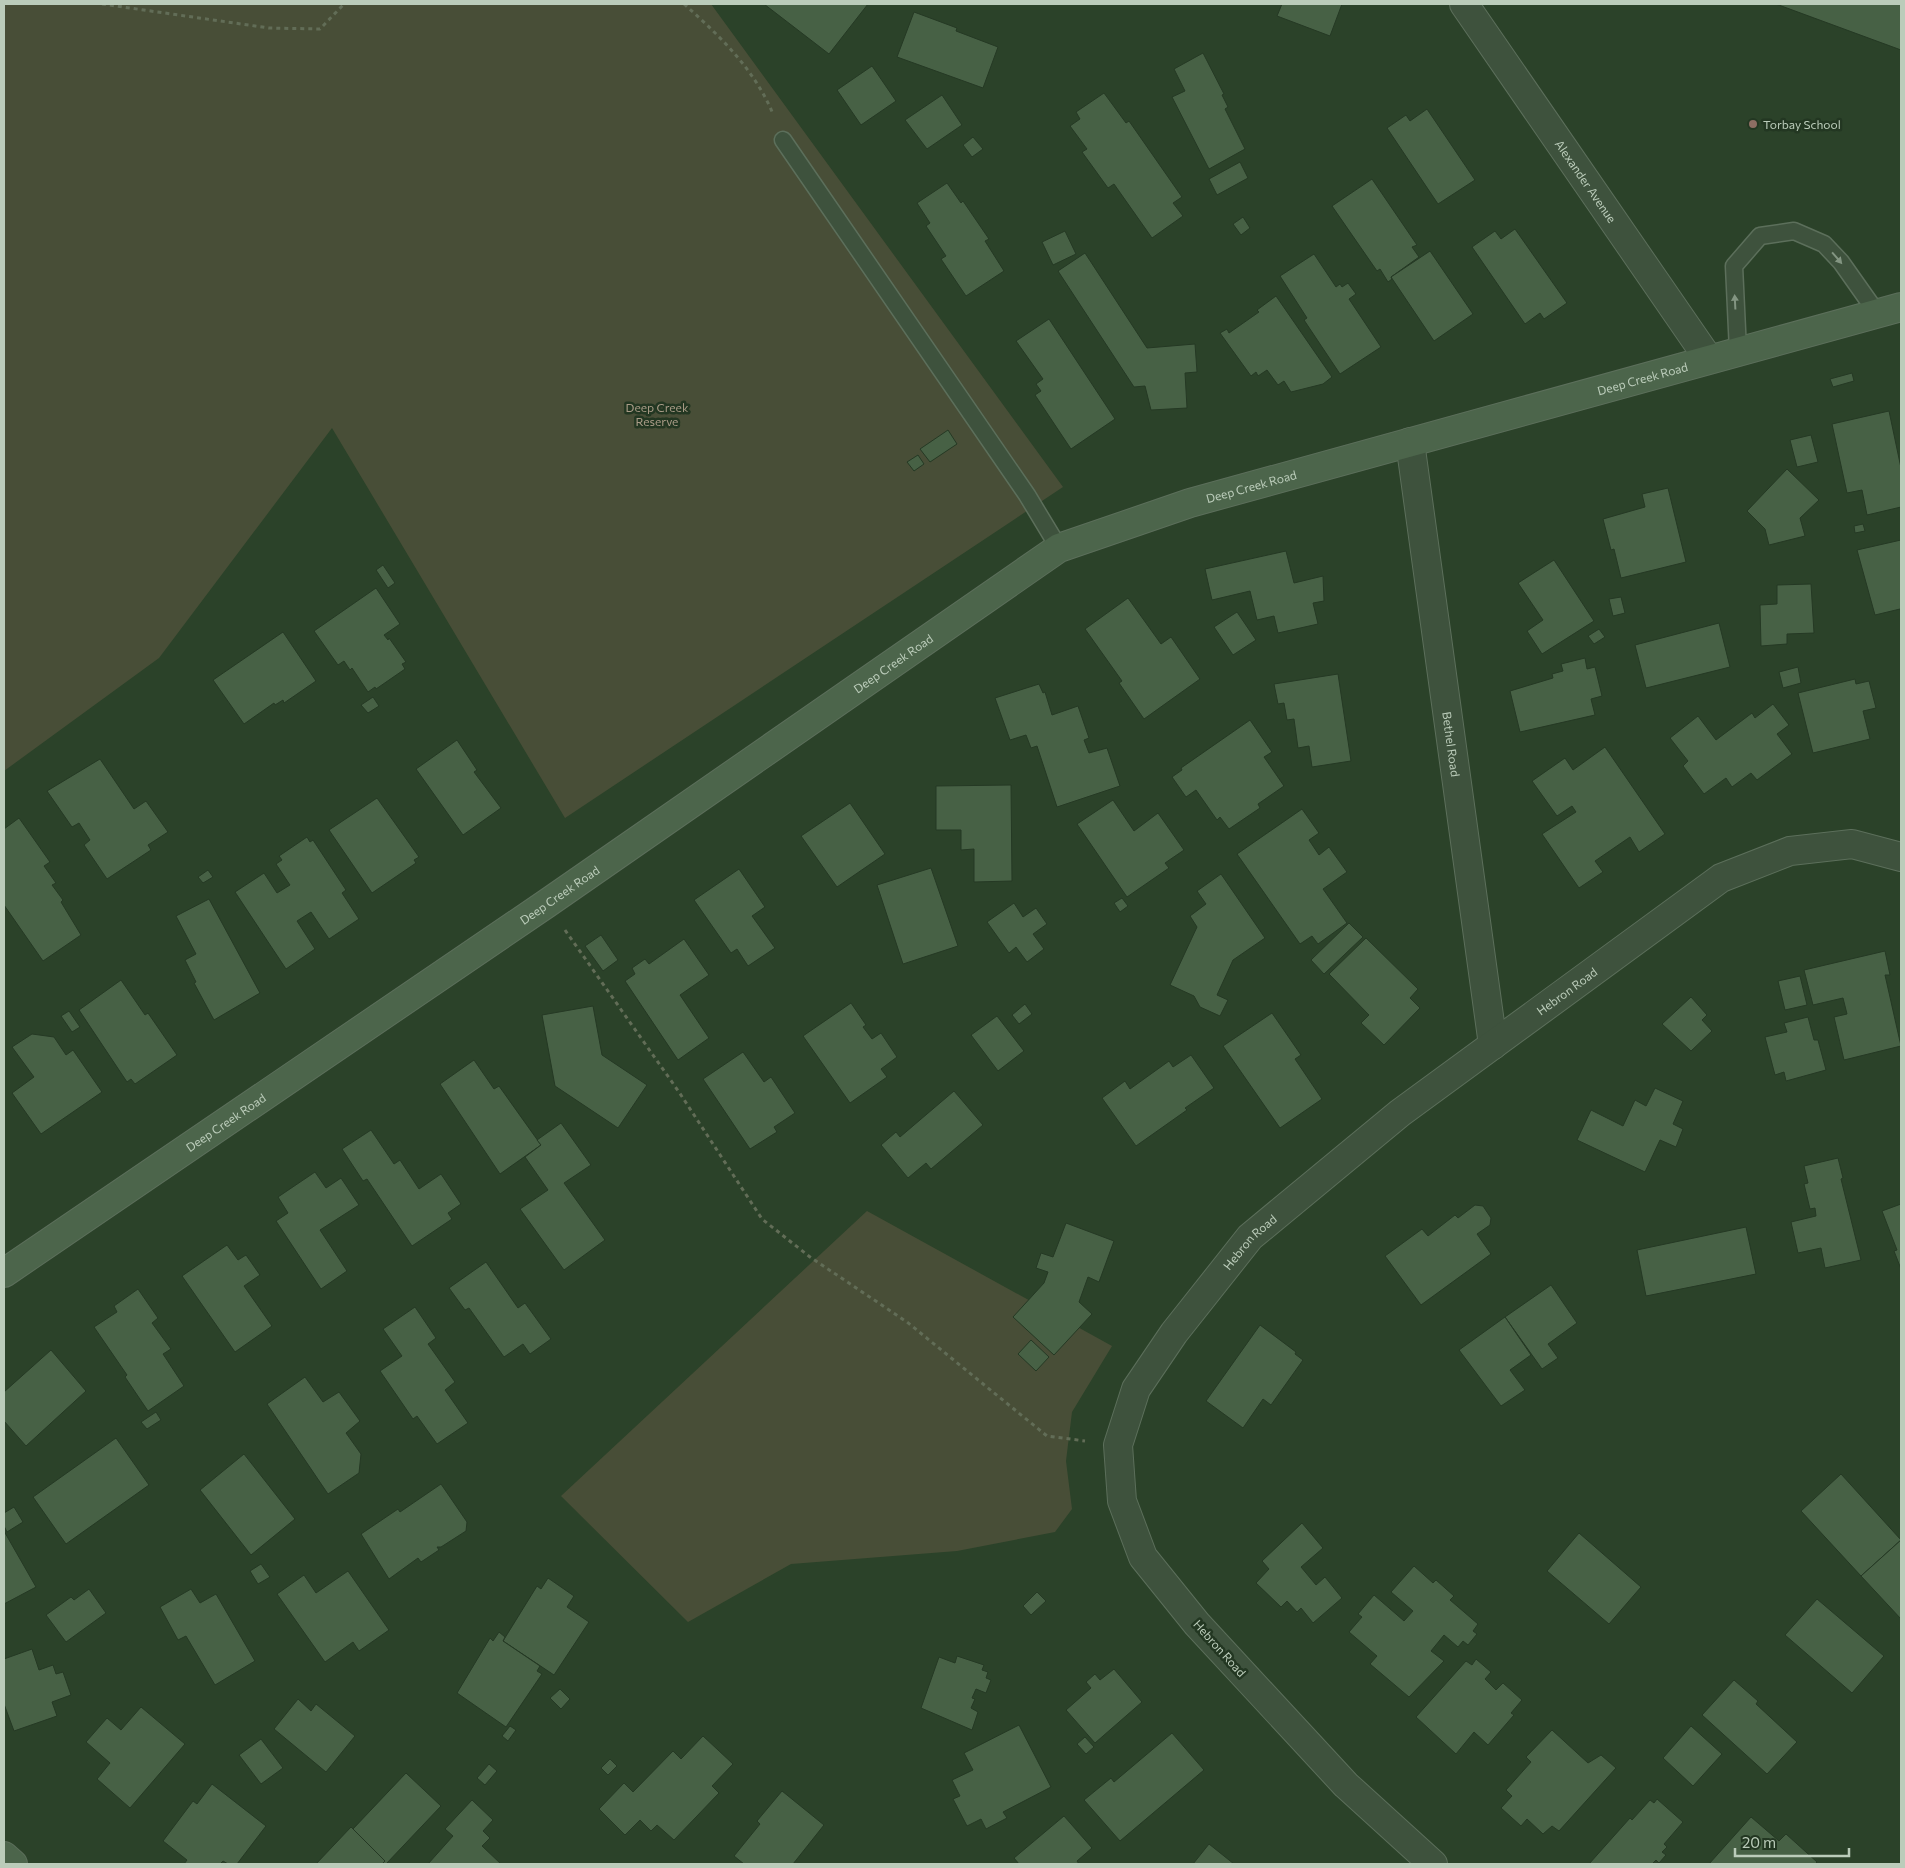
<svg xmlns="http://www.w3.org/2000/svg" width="1905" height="1868" font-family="Commissioner,sans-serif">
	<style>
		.green { fill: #484e37 }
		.building { fill: #476145; stroke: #253924 }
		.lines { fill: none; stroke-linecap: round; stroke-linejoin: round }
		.lane-casing { stroke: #5c6f5b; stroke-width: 19 }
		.street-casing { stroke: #5c6f5b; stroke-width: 30 }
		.secondary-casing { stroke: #5c6f5b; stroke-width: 30 }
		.path { stroke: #626d57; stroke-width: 3; stroke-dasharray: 4 4; stroke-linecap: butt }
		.lane { stroke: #3e523d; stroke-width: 16 }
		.street { stroke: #3e523d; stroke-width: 28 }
		.secondary { stroke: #4c654b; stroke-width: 28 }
		.oneway { fill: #839582 }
		.education-dot { fill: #8d6e63; stroke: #233722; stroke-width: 2 }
		.labels { text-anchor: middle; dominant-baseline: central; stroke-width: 5; stroke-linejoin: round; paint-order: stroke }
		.poi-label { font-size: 12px; fill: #bbccba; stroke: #233722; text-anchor: start }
		.street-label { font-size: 12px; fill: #bbccba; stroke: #233722 }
		.park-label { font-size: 12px; fill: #aa9c88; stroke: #233722 }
	</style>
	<rect width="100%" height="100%" fill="#2b4229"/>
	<!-- green -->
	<g class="green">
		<path d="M4,4H711L1063,487L565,818L332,428L159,658L4,771Z"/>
		<path d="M867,1211L1112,1346L1072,1412L1066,1461L1072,1509L1055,1532L957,1551L791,1564L688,1622L561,1496Z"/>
	</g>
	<!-- building -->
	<g class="building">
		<path d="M764,4H868L829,54Z"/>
		<path d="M1282,4H1342L1330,36L1277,16Z"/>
		<path d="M1776,4H1901V50Z"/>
		<path d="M914,12L957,28L956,31L998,47L983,88L897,57Z"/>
		<path d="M1203,53L1224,94L1222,95L1228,107L1225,109L1245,149L1209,169L1172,97L1185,91L1174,69Z"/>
		<path d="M872,66L896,101L861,125L837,90Z"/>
		<path d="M1104,93L1126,123L1129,121L1182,197L1173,203L1183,216L1152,238L1114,184L1108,188L1082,152L1087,149L1070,126L1080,119L1076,112Z"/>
		<path d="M942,95L962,125L927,149L905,120Z"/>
		<path d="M1427,109L1475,180L1438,204L1387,128L1406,115L1410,121Z"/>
		<path d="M973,137L983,149L972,157L963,145Z"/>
		<path d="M1240,162L1248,178L1217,195L1209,179Z"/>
		<path d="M1372,179L1417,245L1412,247L1419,257L1391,277L1392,279L1388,282L1380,269L1377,271L1332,206Z"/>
		<path d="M947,183L961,203L963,201L989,239L985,241L1004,271L966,296L941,259L946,256L926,226L930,223L917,203Z"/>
		<path d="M1243,217L1250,228L1241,235L1233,224Z"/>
		<path d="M1515,229L1567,303L1544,319L1540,313L1525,324L1472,247L1495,231L1501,239Z"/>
		<path d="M1065,231L1076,254L1053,265L1042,242Z"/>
		<path d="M1430,251L1473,314L1434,341L1391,277Z"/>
		<path d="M1085,253L1147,348L1195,344L1197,372L1185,373L1187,408L1151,410L1145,386L1134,387L1058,271Z"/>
		<path d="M1314,254L1336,287L1340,284L1342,287L1348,283L1356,294L1349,299L1381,347L1340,374L1304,320L1307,318L1280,276Z"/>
		<path d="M1276,296L1332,377L1323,384L1291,392L1284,381L1278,385L1267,370L1258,376L1256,372L1251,376L1220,333L1227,329L1229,333L1259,312L1257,310Z"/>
		<path d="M1049,319L1115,419L1071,449L1035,395L1041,391L1036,384L1043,379L1016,341Z"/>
		<path d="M1852,373L1854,381L1833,387L1830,379Z"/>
		<path d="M1889,411L1901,468V507L1867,515L1862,490L1847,493L1832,424Z"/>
		<path d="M948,430L957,444L930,462L920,449Z"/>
		<path d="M1811,435L1818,462L1797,467L1790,440Z"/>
		<path d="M918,455L924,464L914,471L907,462Z"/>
		<path d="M1787,469L1819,500L1800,518L1805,536L1769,545L1765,529L1747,511Z"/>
		<path d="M1668,488L1686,562L1621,578L1614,549L1611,550L1603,519L1645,507L1642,494Z"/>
		<path d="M1863,524L1865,531L1855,533L1854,526Z"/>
		<path d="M1901,540V613L1900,609L1875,615L1857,550Z"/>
		<path d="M1286,551L1294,583L1323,576L1324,601L1313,603L1318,624L1278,633L1274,616L1257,620L1250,591L1212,600L1205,569Z"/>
		<path d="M1554,560L1594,621L1542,654L1527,631L1543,620L1518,583Z"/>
		<path d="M383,565L395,583L388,588L376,570Z"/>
		<path d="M1811,584L1814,633L1787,634V644L1761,646L1760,605L1777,604V585Z"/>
		<path d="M376,588L400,624L384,635L388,640L389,638L406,662L402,664L405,669L376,689L375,687L368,692L352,668L350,670L344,661L338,665L314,631Z"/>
		<path d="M1621,597L1625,613L1613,616L1609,599Z"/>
		<path d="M1128,598L1161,644L1171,637L1200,679L1144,719L1119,683L1122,681L1085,629Z"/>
		<path d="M1237,612L1256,640L1233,655L1214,627Z"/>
		<path d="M1719,623L1730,667L1646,688L1635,645Z"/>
		<path d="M1599,629L1605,637L1594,644L1588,636Z"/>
		<path d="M283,632L316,681L284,703L283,700L275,705L274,703L244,724L213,680Z"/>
		<path d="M1585,658L1587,669L1595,667L1602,696L1591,699L1595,715L1520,732L1510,691L1553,678L1552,674L1563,671L1561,664Z"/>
		<path d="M1798,667L1801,683L1783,688L1779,672Z"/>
		<path d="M1338,674L1351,761L1312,767L1309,746L1298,748L1294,719L1287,720L1284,703L1278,704L1274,684Z"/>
		<path d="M1855,679L1856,684L1869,681L1876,708L1863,711L1870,739L1813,753L1798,693Z"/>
		<path d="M1039,684L1043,693L1045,692L1052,715L1078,706L1089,738L1084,740L1089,753L1107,748L1120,786L1057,807L1037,746L1031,748L1026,735L1010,740L995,698Z"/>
		<path d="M373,697L379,706L368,713L361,705Z"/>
		<path d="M1773,704L1789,725L1777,734L1792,754L1757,780L1751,773L1732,787L1726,778L1704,794L1683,766L1688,761L1670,738L1698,716L1716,740L1752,713L1755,718Z"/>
		<path d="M1250,720L1272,752L1264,757L1284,786L1258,804L1260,808L1229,829L1220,817L1217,820L1196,790L1186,797L1172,777L1182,770L1181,768Z"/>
		<path d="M457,740L477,770L474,772L501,808L463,835L416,769Z"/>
		<path d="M1605,747L1665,834L1639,852L1630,837L1595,861L1603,872L1579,888L1542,834L1576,812L1572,806L1557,816L1532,781L1565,758L1573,770Z"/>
		<path d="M100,759L134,809L146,801L168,832L148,845L151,850L107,879L84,845L90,840L79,823L72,827L47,791Z"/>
		<path d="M1011,785L1012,881L974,882V849L961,850V830H936V786Z"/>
		<path d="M377,798L419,857L414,860L416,863L372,893L329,830Z"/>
		<path d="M1113,800L1134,831L1158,813L1184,850L1165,863L1169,868L1127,897L1077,824Z"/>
		<path d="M850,803L885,854L837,887L801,836Z"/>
		<path d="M1302,809L1319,833L1309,840L1319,855L1329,847L1347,872L1323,889L1347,923L1318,944L1312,936L1300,944L1237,854Z"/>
		<path d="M19,818L50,862L44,866L56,883L52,885L63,900L61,902L81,935L43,961L4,905V829Z"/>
		<path d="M307,837L310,842L313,840L346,890L342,893L359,919L329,939L311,912L297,921L315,949L286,969L235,892L264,873L277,893L290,885L276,864L282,860L279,856Z"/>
		<path d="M931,868L958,946L903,964L877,885Z"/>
		<path d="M739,869L765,907L752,916L775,948L748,966L737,949L731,953L694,900Z"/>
		<path d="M208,870L213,877L203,883L198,877Z"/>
		<path d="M1221,874L1265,938L1233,960L1217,995L1228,1000L1220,1016L1200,1007L1194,996L1170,985L1197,927L1190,916L1206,904L1197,891Z"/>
		<path d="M1122,898L1128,906L1120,912L1114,903Z"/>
		<path d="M209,899L260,993L214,1020L194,983L196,982L185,960L196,954L176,916Z"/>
		<path d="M1014,903L1023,917L1036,908L1047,924L1033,934L1044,949L1027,962L1016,947L1009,953L987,922Z"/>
		<path d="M1349,923L1363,937L1324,974L1311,960Z"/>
		<path d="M601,935L618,960L603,971L585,946Z"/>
		<path d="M1366,938L1418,989L1410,998L1420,1008L1384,1045L1361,1023L1369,1015L1329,974Z"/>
		<path d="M684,939L709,975L680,995L709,1038L678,1060L625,981L635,974L632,968L645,959L649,964Z"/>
		<path d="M1885,951L1890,975H1885L1901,1046L1844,1060L1834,1017L1847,1014L1843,998L1813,1005L1804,970Z"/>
		<path d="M1800,976L1807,1005L1785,1010L1778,981Z"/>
		<path d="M121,980L145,1015L148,1013L177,1055L135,1084L131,1079L127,1082L79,1010Z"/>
		<path d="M1691,997L1707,1015L1702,1020L1712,1031L1691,1051L1662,1024Z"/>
		<path d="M851,1003L866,1025L863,1027L872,1039L881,1033L897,1057L881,1069L887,1077L850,1103L803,1036Z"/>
		<path d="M1025,1004L1032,1014L1019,1024L1012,1015Z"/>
		<path d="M593,1006L602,1055L647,1085L618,1128L555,1086L542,1015Z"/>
		<path d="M69,1011L80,1027L72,1032L61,1016Z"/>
		<path d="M1272,1013L1301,1055L1295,1059L1322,1099L1280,1128L1223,1046Z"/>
		<path d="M997,1016L1024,1051L998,1071L971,1035Z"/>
		<path d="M1808,1017L1814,1040H1818L1826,1070L1786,1081L1784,1072L1775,1075L1765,1037L1787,1032L1784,1023Z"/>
		<path d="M32,1034L54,1037L66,1055L73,1050L102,1092L41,1134L12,1093L34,1077L12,1047Z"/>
		<path d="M743,1052L764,1082L771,1077L795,1113L774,1127L777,1132L750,1149L703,1079Z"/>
		<path d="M1191,1055L1214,1088L1185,1108L1187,1110L1136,1146L1102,1098L1125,1081L1130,1089L1169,1061L1173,1067Z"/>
		<path d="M474,1060L494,1089L499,1086L541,1145L500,1174L440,1084Z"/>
		<path d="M1655,1088L1683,1101L1673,1124L1683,1129L1676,1147L1660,1140L1645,1172L1577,1140L1591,1110L1623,1126L1635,1100L1646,1106Z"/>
		<path d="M954,1091L983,1125L931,1169L926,1163L908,1178L881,1145L896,1132L900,1137Z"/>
		<path d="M561,1123L591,1165L564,1183L605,1240L564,1270L520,1209L548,1190L525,1157L541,1145L537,1140Z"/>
		<path d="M371,1130L394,1164L400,1160L419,1189L441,1174L461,1204L448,1213L452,1219L412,1246L367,1179L363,1181L342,1149Z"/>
		<path d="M1838,1158L1843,1178L1841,1179L1861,1260L1825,1268L1821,1248L1798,1253L1791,1222L1816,1216L1815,1208L1810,1209L1804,1184L1808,1183L1804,1166Z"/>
		<path d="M315,1172L326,1188L341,1178L359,1205L320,1230L347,1271L321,1289L276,1221L288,1213L278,1197Z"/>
		<path d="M1901,1204V1269L1894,1251L1897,1250L1882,1211Z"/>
		<path d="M1475,1205L1483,1206L1491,1218L1490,1225L1477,1234L1491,1254L1421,1305L1385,1256L1422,1229L1428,1236L1455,1215L1458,1218Z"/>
		<path d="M1066,1223L1114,1241L1099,1282L1088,1277L1079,1302L1092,1314L1054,1355L1013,1317L1044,1283L1048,1272L1036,1268L1041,1253L1053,1257Z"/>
		<path d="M1746,1227L1756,1274L1646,1296L1637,1250Z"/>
		<path d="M227,1245L238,1260L246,1255L260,1275L244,1286L272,1326L235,1352L182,1276Z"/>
		<path d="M486,1262L518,1308L525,1303L551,1339L530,1354L523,1344L504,1357L469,1308L465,1310L449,1288Z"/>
		<path d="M1551,1285L1577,1323L1548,1344L1558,1358L1542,1369L1505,1317Z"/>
		<path d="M138,1289L158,1318L152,1323L171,1349L163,1354L184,1386L148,1411L125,1377L127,1375L94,1327L117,1312L114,1306Z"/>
		<path d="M415,1307L436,1338L428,1344L455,1382L445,1390L468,1423L437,1444L417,1416L413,1419L380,1371L402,1356L383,1329Z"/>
		<path d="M1505,1317L1531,1355L1510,1370L1525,1390L1501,1406L1459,1350Z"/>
		<path d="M1260,1325L1296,1352L1295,1354L1303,1360L1271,1405L1263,1399L1243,1428L1206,1401Z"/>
		<path d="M1031,1340L1049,1357L1036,1371L1018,1354Z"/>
		<path d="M51,1350L86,1391L26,1446L4,1421V1392Z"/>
		<path d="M305,1377L323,1402L339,1392L360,1421L346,1433L361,1454L359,1473L328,1494L267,1404Z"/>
		<path d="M156,1412L161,1420L147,1429L141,1422Z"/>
		<path d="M116,1438L149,1485L66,1544L33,1497Z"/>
		<path d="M244,1454L295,1519L251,1555L200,1490Z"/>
		<path d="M1841,1474L1901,1540L1861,1576L1801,1511Z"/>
		<path d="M441,1484L467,1522L466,1531L441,1547H437L439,1550L421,1562L418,1558L389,1579L361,1534L398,1509L400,1512Z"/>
		<path d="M14,1507L23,1522L7,1532L4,1526V1513Z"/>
		<path d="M1302,1523L1323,1548L1301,1567L1316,1585L1325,1577L1342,1598L1313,1623L1301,1608L1297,1612L1287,1601L1281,1607L1256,1583L1269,1569L1262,1561Z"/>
		<path d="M4,1531L36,1587L4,1604Z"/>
		<path d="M1579,1533L1641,1587L1609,1624L1547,1571Z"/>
		<path d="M1901,1540V1619L1861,1576Z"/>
		<path d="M261,1564L270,1577L258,1584L250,1571Z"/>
		<path d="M1414,1566L1433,1583L1436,1580L1454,1596L1450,1600L1478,1624L1473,1631L1477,1634L1468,1645L1463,1641L1458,1647L1444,1635L1431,1651L1444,1661L1409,1697L1370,1664L1377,1656L1349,1632L1362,1617L1358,1614L1374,1595L1404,1621L1413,1611L1391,1592Z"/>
		<path d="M348,1571L389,1630L359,1651L353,1642L325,1662L277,1594L304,1575L316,1593Z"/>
		<path d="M548,1578L574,1596L567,1607L589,1622L554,1675L503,1641L537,1586L541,1589Z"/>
		<path d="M89,1589L106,1613L66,1642L46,1615L71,1597L74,1600Z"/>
		<path d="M191,1589L200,1603L216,1594L255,1661L215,1685L186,1636L178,1640L160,1607Z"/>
		<path d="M1037,1592L1046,1601L1031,1615L1023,1606Z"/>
		<path d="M1817,1599L1884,1656L1852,1693L1785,1635Z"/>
		<path d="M499,1632L505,1637L503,1641L540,1666L537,1671L542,1674L506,1727L457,1693L490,1638L493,1641Z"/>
		<path d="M32,1649L39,1670L53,1665L56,1674L63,1672L71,1695L52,1702L57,1716L14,1731L4,1704V1659Z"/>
		<path d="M957,1656L984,1665L982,1670L988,1672L986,1678L991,1680L986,1693L976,1689L972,1698L975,1699L971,1708L978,1712L972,1730L921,1708L939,1657L955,1663Z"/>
		<path d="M1476,1659L1491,1672L1485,1679L1496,1690L1503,1683L1522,1700L1511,1713L1514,1715L1488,1745L1474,1732L1456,1754L1416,1717L1466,1661L1472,1665Z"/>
		<path d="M1114,1669L1142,1702L1095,1743L1066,1710L1091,1688L1086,1682L1095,1674L1100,1680Z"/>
		<path d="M1734,1680L1758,1701L1756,1704L1797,1742L1767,1774L1702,1715Z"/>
		<path d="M560,1689L570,1699L561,1709L550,1698Z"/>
		<path d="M298,1699L311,1711L316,1704L355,1736L326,1772L274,1729Z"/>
		<path d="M141,1707L185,1744L130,1808L97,1779L110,1763L86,1742L107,1718L121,1730Z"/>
		<path d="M1019,1725L1051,1787L1003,1812L1007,1818L986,1829L981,1819L967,1826L953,1799L960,1796L952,1780L973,1770L964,1753Z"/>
		<path d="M510,1726L516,1730L508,1741L502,1736Z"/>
		<path d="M1691,1726L1722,1754L1693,1786L1663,1758Z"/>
		<path d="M1552,1730L1588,1763L1601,1755L1616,1768L1559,1831L1552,1826L1543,1834L1527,1819L1521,1826L1501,1808L1512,1796L1506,1790L1531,1762L1526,1757Z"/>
		<path d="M1172,1733L1204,1770L1120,1841L1084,1800L1111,1778L1114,1782Z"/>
		<path d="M703,1736L733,1764L712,1786L719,1793L674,1840L657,1825L651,1831L640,1820L625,1835L599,1809L624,1783L633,1792L673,1751L681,1759Z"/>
		<path d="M1085,1737L1094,1747L1086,1754L1077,1744Z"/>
		<path d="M261,1739L283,1768L261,1784L239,1755Z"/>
		<path d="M610,1759L617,1766L608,1775L601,1768Z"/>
		<path d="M489,1764L497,1771L485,1785L477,1778Z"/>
		<path d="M406,1773L441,1806L386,1864H382L385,1861L352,1830Z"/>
		<path d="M212,1784L266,1826L237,1864H228L223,1861L220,1864H184L187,1860L163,1841L193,1801L197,1804Z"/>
		<path d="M782,1791L824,1825L793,1864H744L734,1856L760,1824L757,1821Z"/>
		<path d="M1657,1799L1683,1822L1664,1844L1667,1847L1662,1852L1666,1855L1659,1863L1656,1860L1652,1864H1589L1630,1818L1632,1820L1650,1800L1654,1803Z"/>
		<path d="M472,1800L493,1820L483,1831L490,1838L482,1846L501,1864H428L453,1836L445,1829Z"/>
		<path d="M1064,1816L1092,1848L1077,1861L1079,1864H1019L1014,1858Z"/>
		<path d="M1751,1817L1779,1841L1786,1834L1817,1862L1815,1864H1709Z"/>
		<path d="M351,1827L385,1861L382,1864H316Z"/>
		<path d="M1209,1844L1234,1864H1193Z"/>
	</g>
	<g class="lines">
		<!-- lane casing -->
		<g class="lane-casing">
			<g id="lane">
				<path d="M783,140L1027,495L1059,548"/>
				<path d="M1738,351L1734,266L1760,236L1794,231L1824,244L1841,262L1877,313"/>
			</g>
		</g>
		<!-- street casing -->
		<g class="street-casing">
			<g id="street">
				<path id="s1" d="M1464,4L1708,358"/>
				<path id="s2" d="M1410,442L1493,1045"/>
				<path id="s3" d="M1433,1864L1346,1785L1197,1624L1143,1557L1122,1501L1118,1445L1136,1389L1174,1333L1250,1237L1400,1113L1721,878L1790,851L1852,844L1901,857"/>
			</g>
		</g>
		<!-- secondary casing -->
		<g class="secondary-casing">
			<g id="secondary">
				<path id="s4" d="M4,1273L546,904L1059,548L1190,503L1901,307"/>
				<path d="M4,1856L13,1864"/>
			</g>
		</g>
		<!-- path -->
		<g class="path">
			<path d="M102,4L269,28L320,29L344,4"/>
			<path d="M684,4C719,35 755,70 773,114"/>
			<path d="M565,930L679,1092L762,1219L810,1257L907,1322L1047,1436L1085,1441"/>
		</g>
		<!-- lane -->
		<use href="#lane" class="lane"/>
		<!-- street -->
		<use href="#street" class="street"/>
		<!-- secondary -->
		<use href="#secondary" class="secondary"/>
	</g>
	<!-- one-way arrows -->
	<defs><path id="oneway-solid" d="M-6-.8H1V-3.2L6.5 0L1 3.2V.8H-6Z" transform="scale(1.25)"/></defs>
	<g class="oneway">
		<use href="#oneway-solid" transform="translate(1837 258) rotate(49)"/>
		<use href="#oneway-solid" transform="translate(1735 302) rotate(-93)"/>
	</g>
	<!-- markers -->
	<circle class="education-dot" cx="1753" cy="124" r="5"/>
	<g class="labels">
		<!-- poi labels -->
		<g class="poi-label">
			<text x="1763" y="124">Torbay School</text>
		</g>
		<!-- street labels -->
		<g class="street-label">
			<text stroke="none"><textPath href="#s1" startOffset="215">Alexander Avenue</textPath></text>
			<text stroke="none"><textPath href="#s4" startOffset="1888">Deep Creek Road</textPath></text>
			<text stroke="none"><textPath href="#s4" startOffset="1482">Deep Creek Road</textPath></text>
			<text stroke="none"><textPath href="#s4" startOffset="1078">Deep Creek Road</textPath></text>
			<text stroke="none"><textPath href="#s2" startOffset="305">Bethel Road</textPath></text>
			<text stroke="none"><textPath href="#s4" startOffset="672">Deep Creek Road</textPath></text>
			<text stroke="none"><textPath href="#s3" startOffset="1189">Hebron Road</textPath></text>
			<text stroke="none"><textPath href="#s4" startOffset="268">Deep Creek Road</textPath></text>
			<text stroke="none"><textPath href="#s3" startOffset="784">Hebron Road</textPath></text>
			<text transform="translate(1220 1648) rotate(48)">Hebron Road</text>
		</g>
		<!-- park labels -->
		<g class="park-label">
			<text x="657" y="407">Deep Creek<tspan x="657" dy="14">Reserve</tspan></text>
		</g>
	</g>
	<!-- border -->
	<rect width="1905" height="1868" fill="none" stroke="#bbccba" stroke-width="10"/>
	<!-- scale -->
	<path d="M1735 1848v8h114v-8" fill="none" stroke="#bbccba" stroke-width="2.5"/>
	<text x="1742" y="1848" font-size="15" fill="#bbccba" stroke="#233722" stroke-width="4" paint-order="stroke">20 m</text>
</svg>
